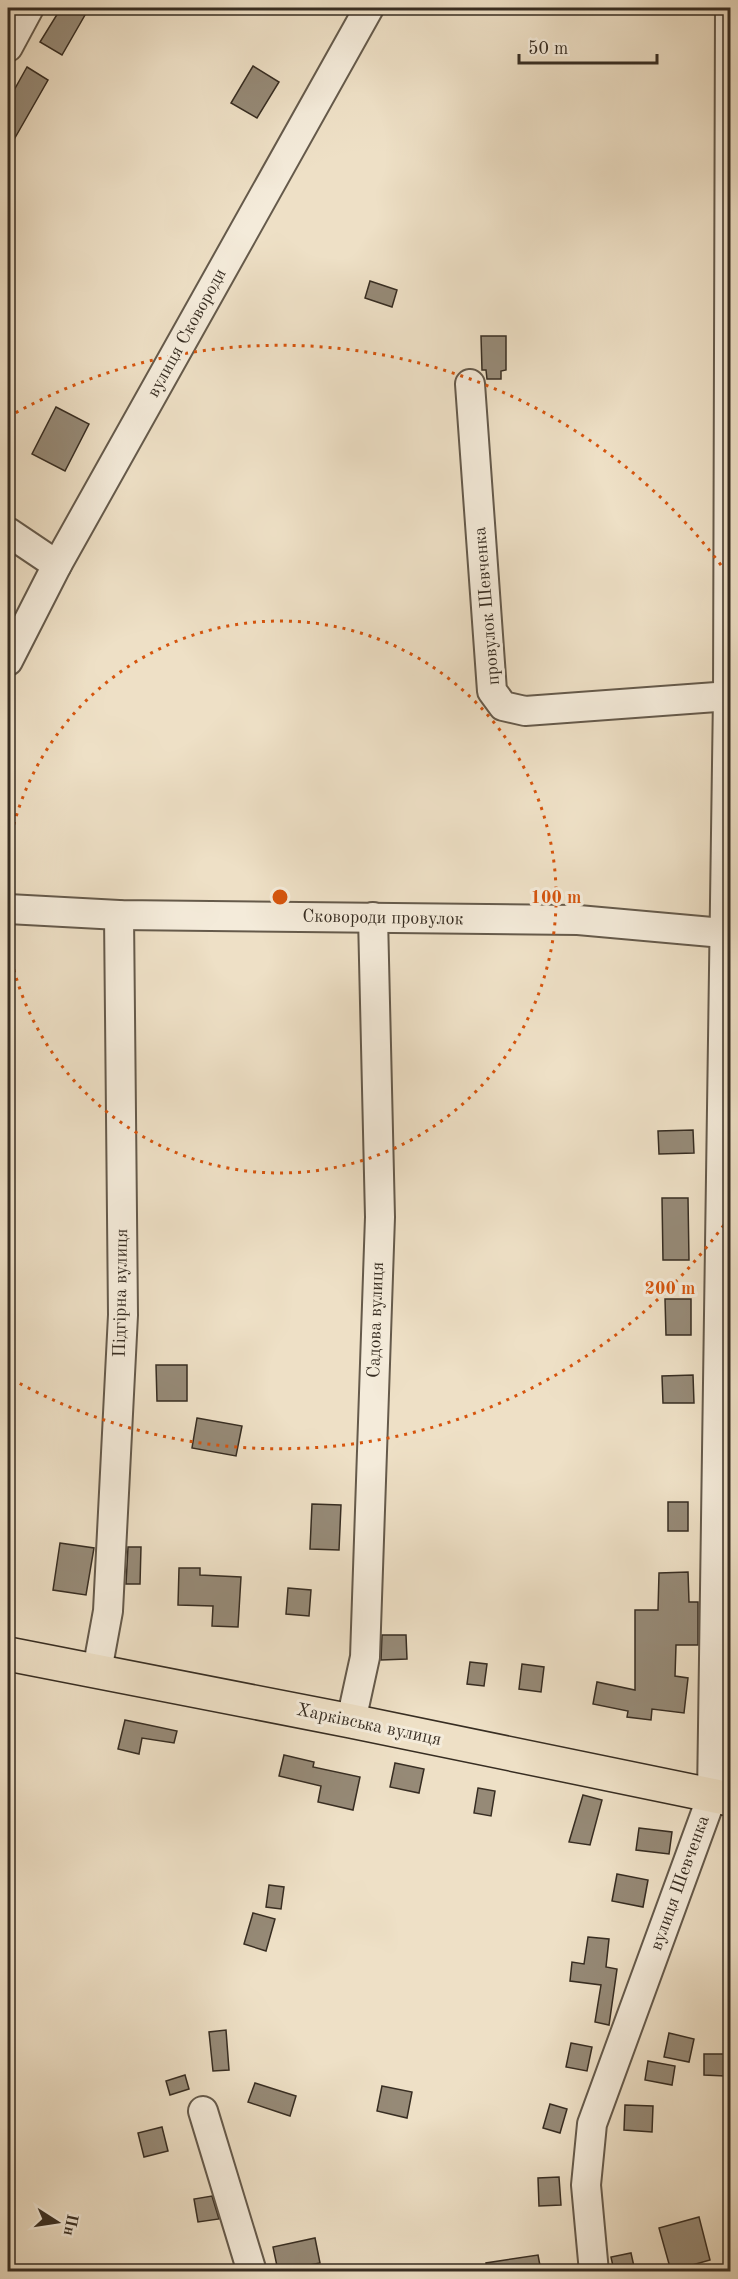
<svg xmlns="http://www.w3.org/2000/svg" width="738" height="2279" font-family="'Old Standard TT',serif">
	<style>
		.building { fill: #968a77; stroke: #372d22; stroke-width: 1.5 }
		.lines { fill: none; stroke-linecap: round; stroke-linejoin: round }
		.minor-casing { stroke: #655a4b; stroke-width: 32 }
		.major-casing { stroke: #372d22; stroke-width: 36 }
		.minor { stroke: #f4ebda; stroke-width: 28 }
		.major { stroke: #eee0c6; stroke-width: 33 }
		.ring { fill: none; stroke: #d6550e; stroke-width: 3; stroke-dasharray: 3 6 }
		.labels { text-anchor: middle; dominant-baseline: central; stroke-width: 6; stroke-linejoin: round; paint-order: stroke }
		.street-label { font-size: 18px; fill: #372d22; stroke: #f4ebda }
		.centre { fill: #d6550e; stroke: #f4ebda; stroke-width: 3 }
		.ring-label { font-size: 18px; text-anchor: middle; font-weight: bold; fill: #d6550e; stroke: #f4ebda; stroke-width: 6; stroke-linejoin: round; paint-order: stroke }
	</style>
	<rect width="100%" height="100%" fill="#eee0c6"/>
	<filter id="stains"><feTurbulence type="fractalNoise" baseFrequency=".00333" numOctaves="4"/><feColorMatrix values="0 0 0 0 .2 0 0 0 0 .09 0 0 0 0 .02 0 0 0 .5 -.17"/></filter>
	<radialGradient id="worn" r=".72"><stop offset=".6" stop-color="#630" stop-opacity="0"/><stop offset="1" stop-color="#630" stop-opacity=".3"/></radialGradient>
	<!-- building -->
	<g class="building">
		<path d="M61,8H89L62,55L40,42Z"/>
		<path d="M253,66L279,82L257,118L231,103Z"/>
		<path d="M27,67L48,80L8,150V101Z"/>
		<path d="M370,281L397,290L392,307L365,298Z"/>
		<path d="M481,336H506V370L501,371V379H487L486,370H482Z"/>
		<path d="M56,407L89,424L65,471L32,454Z"/>
		<path d="M693,1130L694,1153L659,1154L658,1131Z"/>
		<path d="M662,1198H688L689,1260H663Z"/>
		<path d="M665,1299H691V1335H666Z"/>
		<path d="M156,1365H187V1401H157Z"/>
		<path d="M693,1375L694,1403H663L662,1376Z"/>
		<path d="M197,1418L242,1426L236,1456L192,1448Z"/>
		<rect x="668" y="1502" width="20" height="29"/>
		<path d="M312,1504L341,1505L339,1550L310,1549Z"/>
		<path d="M60,1543L94,1548L86,1595L53,1590Z"/>
		<path d="M128,1547H141L140,1584H126Z"/>
		<path d="M179,1568H200V1575L241,1577L238,1627L212,1626L213,1606L178,1605Z"/>
		<path d="M688,1572L689,1602H698V1645H676L675,1676L688,1678L684,1713L652,1709L651,1720L627,1717L628,1711L593,1704L597,1682L635,1690V1610H658L659,1573Z"/>
		<path d="M288,1588L311,1590L309,1616L286,1614Z"/>
		<path d="M382,1635H406L407,1659L381,1660Z"/>
		<path d="M470,1662L487,1664L484,1686L467,1684Z"/>
		<path d="M522,1664L544,1667L541,1692L519,1689Z"/>
		<path d="M125,1720L177,1731L174,1743L142,1738L139,1754L118,1749Z"/>
		<path d="M284,1755L314,1762L313,1767L360,1777L353,1810L318,1802L321,1786L279,1776Z"/>
		<path d="M395,1763L424,1769L419,1793L390,1787Z"/>
		<path d="M478,1788L495,1791L491,1816L474,1813Z"/>
		<path d="M583,1795L602,1800L590,1845L569,1842Z"/>
		<path d="M639,1828L672,1832L669,1854L636,1850Z"/>
		<path d="M617,1874L648,1880L643,1907L612,1901Z"/>
		<path d="M269,1885L284,1887L281,1909L266,1907Z"/>
		<path d="M253,1913L275,1919L266,1951L244,1944Z"/>
		<path d="M588,1937L609,1939L606,1967L617,1969L609,2025L595,2022L601,1985L570,1981L572,1962L584,1964Z"/>
		<path d="M226,2030L229,2070L213,2071L209,2032Z"/>
		<path d="M669,2033L694,2039L689,2062L664,2057Z"/>
		<path d="M571,2043L592,2047L587,2071L566,2067Z"/>
		<path d="M704,2054H726L725,2076L704,2075Z"/>
		<path d="M648,2061L675,2066L672,2085L645,2080Z"/>
		<path d="M185,2075L189,2089L170,2095L166,2081Z"/>
		<path d="M255,2083L296,2096L290,2116L248,2102Z"/>
		<path d="M382,2086L412,2092L407,2118L377,2111Z"/>
		<path d="M550,2104L567,2109L560,2133L543,2128Z"/>
		<path d="M625,2105L653,2106L652,2132L624,2130Z"/>
		<path d="M162,2127L168,2151L144,2157L138,2133Z"/>
		<path d="M559,2177L561,2205L539,2206L538,2178Z"/>
		<path d="M212,2196L219,2219L198,2222L194,2199Z"/>
		<path d="M699,2217L710,2260L671,2271L659,2228Z"/>
		<path d="M315,2238L320,2263L278,2271L273,2247Z"/>
		<path d="M631,2253L635,2271H614L611,2257Z"/>
		<path d="M538,2255L541,2271H487L486,2263Z"/>
	</g>
	<g class="lines">
		<!-- minor casing -->
		<g class="minor-casing">
			<g id="minor">
				<path d="M8,47L29,8"/>
				<path d="M470,384L492,691L503,706L525,711L730,696"/>
				<path d="M8,532L57,565"/>
				<path d="M8,661L57,565L369,8"/>
				<path d="M8,909L119,915L578,920L723,933"/>
				<path d="M97,1671L108,1611L123,1315L119,915"/>
				<path d="M351,1721L365,1657L380,1217L373,917"/>
				<path d="M203,2111L252,2272"/>
				<path d="M594,2272L586,2185L592,2124L712,1796L728,696L730,8"/>
			</g>
		</g>
		<!-- major casing -->
		<g class="major-casing">
			<path id="major" d="M8,1654L351,1721L730,1799"/>
		</g>
		<!-- minor -->
		<use href="#minor" class="minor"/>
		<!-- major -->
		<use href="#major" class="major"/>
	</g>
	<!-- distance rings -->
	<g class="ring">
		<path d="M8 851A276 276 0 1 1 8 943"/>
		<path d="M729 1218A552 552 0 0 1 8 1377M8 417A552 552 0 0 1 729 576"/>
	</g>
	<g class="labels">
		<!-- street labels -->
		<g class="street-label">
			<text transform="translate(187 333) rotate(-61)">вулиця Сковороди</text>
			<text transform="translate(487 606) rotate(-95)">провулок Шевченка</text>
			<text transform="translate(383 918) rotate(1)">Сковороди провулок</text>
			<text transform="translate(121 1293) rotate(-89)">Підгірна вулиця</text>
			<text transform="translate(376 1320) rotate(-88)">Садова вулиця</text>
			<text transform="translate(369 1725) rotate(12)">Харківська вулиця</text>
			<text transform="translate(680 1883) rotate(-70)">вулиця Шевченка</text>
		</g>
	</g>
	<circle cx="280" cy="897" r="9" class="centre"/>
	<g class="ring-label">
		<text x="556" y="903">100 m</text>
		<text x="670" y="1294">200 m</text>
	</g>
	<!-- margin -->
	<rect width="738" height="2279" fill="none" stroke="#eee0c6" stroke-width="30"/>
	<rect x="9" y="9" width="720" height="2261" fill="none" stroke="#372d22" stroke-width="3"/>
	<rect x="15" y="15" width="708" height="2249" fill="none" stroke="#372d22" stroke-width="1.5"/>
	<!-- north arrow -->
	<g transform="translate(57 2222) rotate(102)" stroke="#f4ebda" stroke-width="4.5" paint-order="stroke">
	<path d="M0-4.5L10 22L0 15L-10 22Z" fill="#372d22"/>
	<text y="-9" font-size="16" font-weight="bold" text-anchor="middle" fill="#372d22">Пн</text>
	</g>
	<!-- scale -->
	<path d="M519 54v9h138v-9" fill="none" stroke="#372d22" stroke-width="3"/>
	<text x="528" y="54" font-size="18" fill="#372d22" stroke="#f4ebda" stroke-width="4.5" paint-order="stroke">50 m</text>
	<rect width="100%" height="100%" filter="url(#stains)"/>
	<rect width="100%" height="100%" fill="url(#worn)"/>
</svg>
